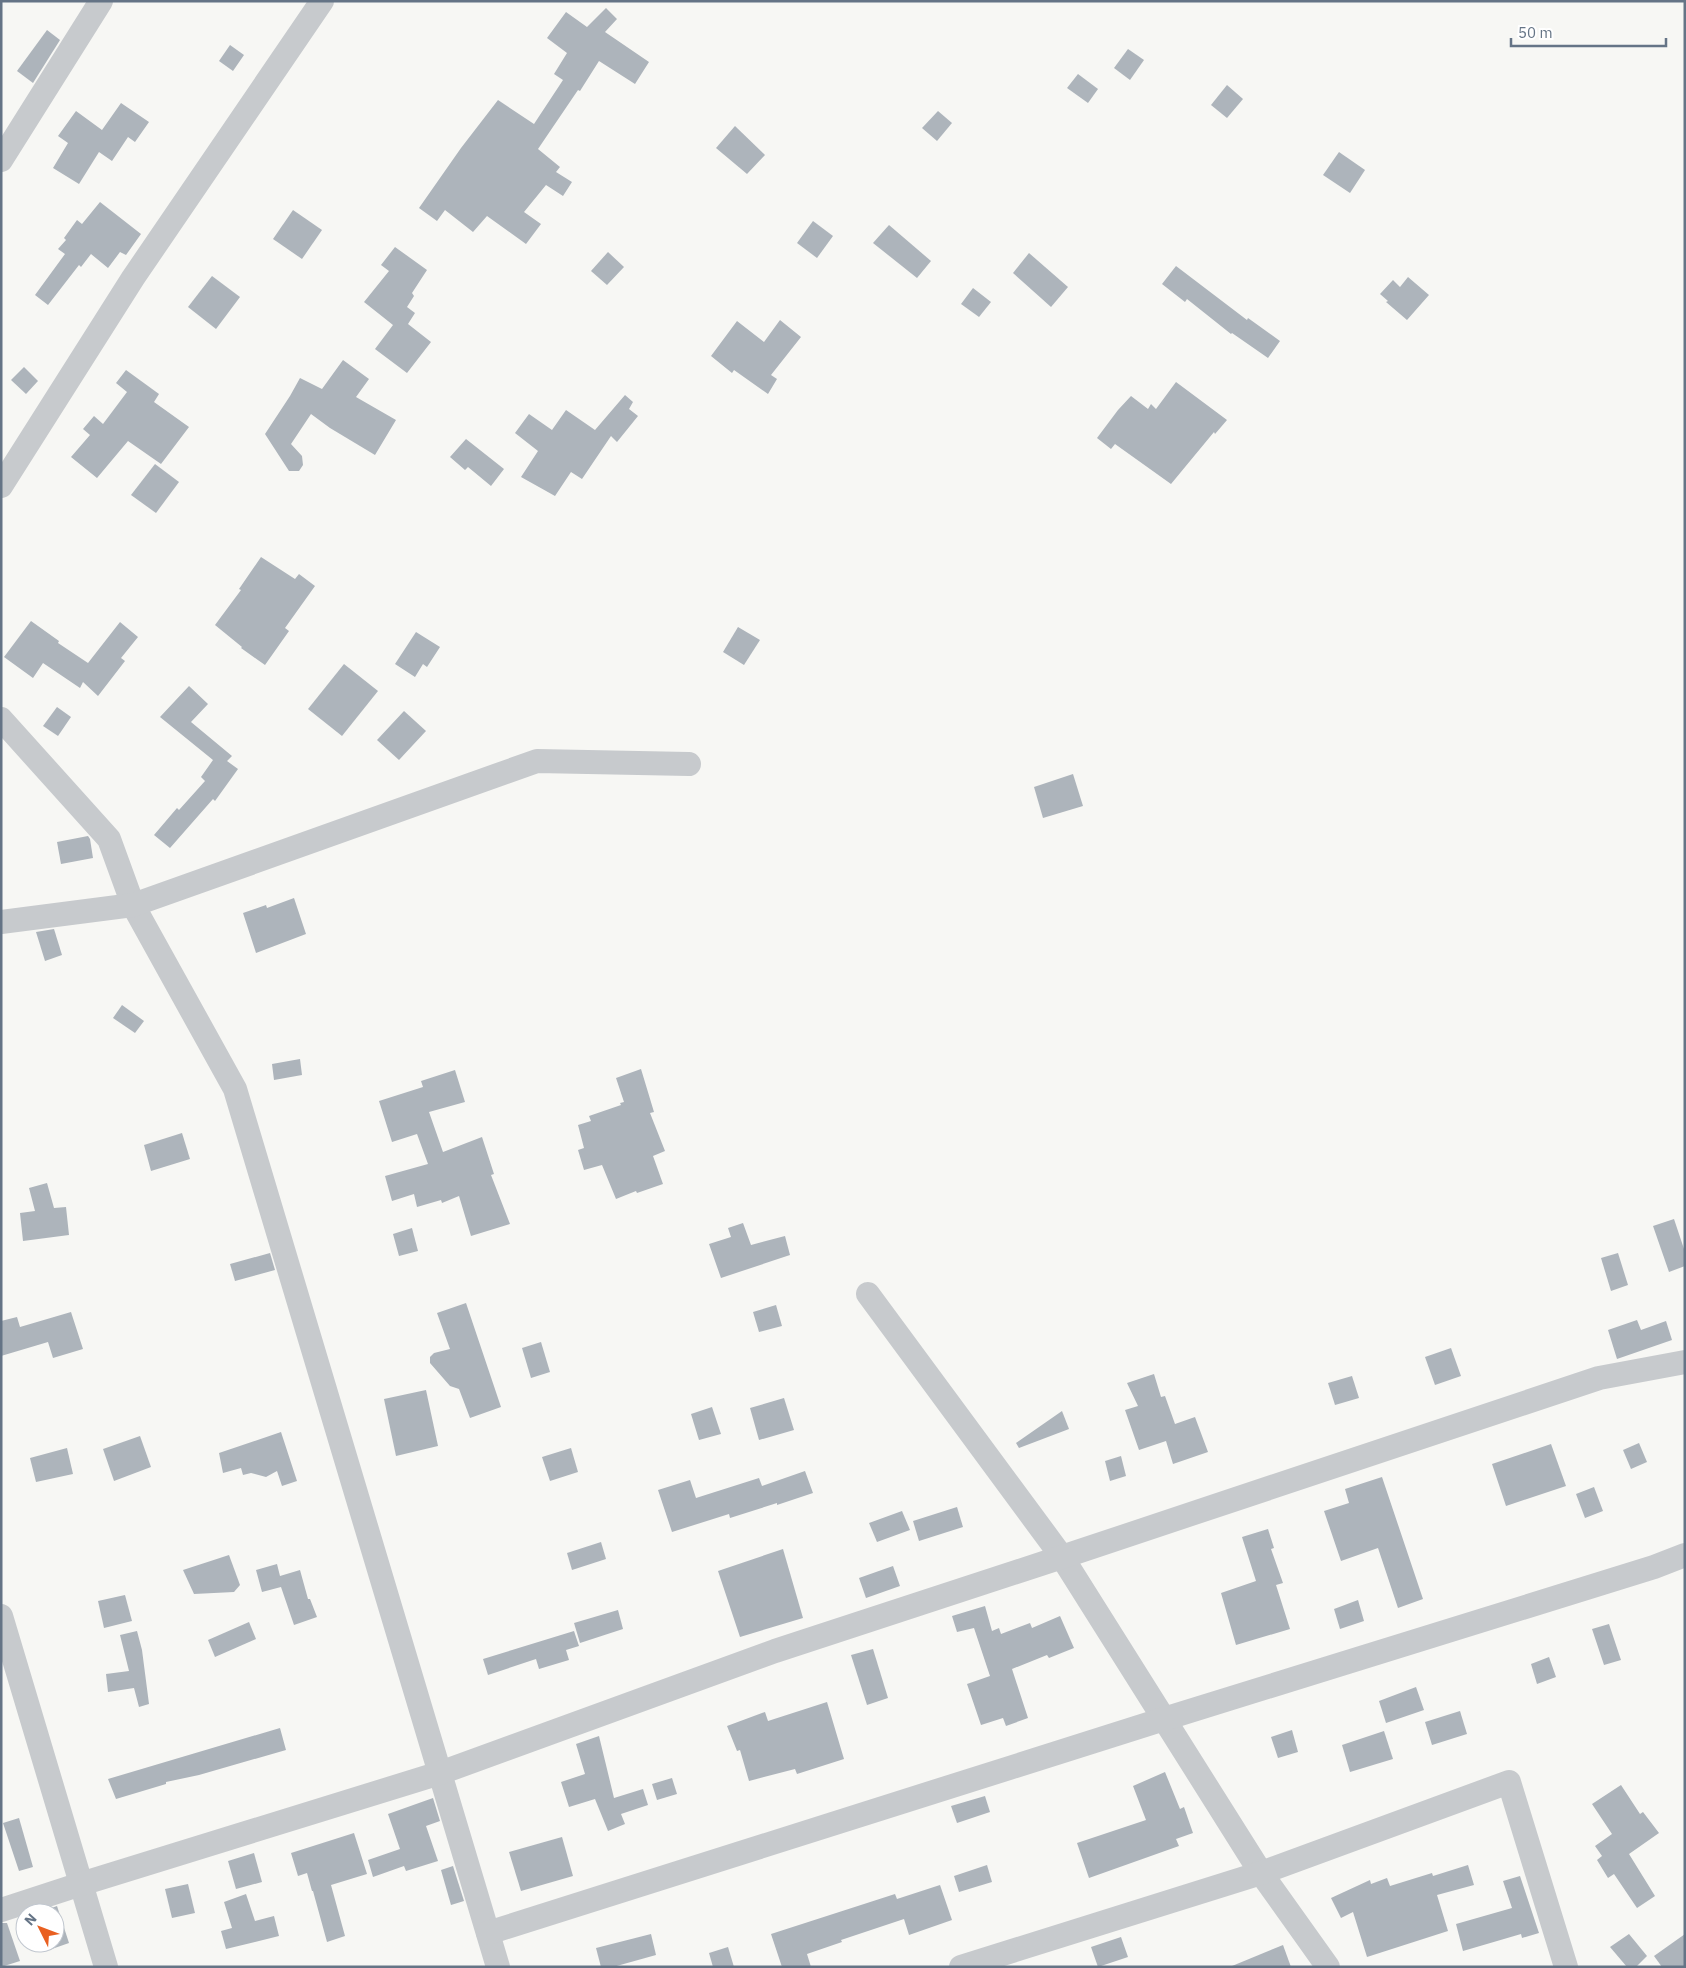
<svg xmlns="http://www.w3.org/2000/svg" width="1686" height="1968" font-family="'IBM Plex Sans',sans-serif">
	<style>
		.building { fill: #adb4bb }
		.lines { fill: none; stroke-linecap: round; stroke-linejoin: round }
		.street { stroke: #c7cacd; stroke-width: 24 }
	</style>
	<rect width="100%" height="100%" fill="#f7f7f4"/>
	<!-- building -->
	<g class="building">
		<path d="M606,8L617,19L605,32L649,62L635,84L599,61L580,91L578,90L538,149L560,167L556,172L572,182L563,196L546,185L524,212L541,224L526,244L487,216L473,232L445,210L437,221L419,208L461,148L498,100L534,124L563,80L554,74L567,53L547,38L566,12L587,27Z"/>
		<path d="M47,30L60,40L33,83L17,71Z"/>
		<path d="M230,45L244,55L233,71L219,61Z"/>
		<path d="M1128,49L1144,60L1130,80L1114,68Z"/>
		<path d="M1078,74L1098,89L1088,103L1067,88Z"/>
		<path d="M1227,85L1243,99L1227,118L1211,105Z"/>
		<path d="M121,103L149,122L135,142L128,137L112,161L99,152L79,184L53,168L68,143L58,136L76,111L102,130Z"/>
		<path d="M938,111L952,123L937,141L922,128Z"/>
		<path d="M735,126L765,155L747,174L716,148Z"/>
		<path d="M1339,152L1365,170L1350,193L1323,175Z"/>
		<path d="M100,202L141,234L126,255L120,252L108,268L91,254L81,267L79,265L48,305L35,295L65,254L58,249L66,240L64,238L77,220L82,224Z"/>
		<path d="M293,210L322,230L302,259L273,239Z"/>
		<path d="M813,221L833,236L817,258L797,243Z"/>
		<path d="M889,225L931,261L917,278L873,243Z"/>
		<path d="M395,247L427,270L412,293L414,296L407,307L415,313L408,324L431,342L407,373L375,349L393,325L364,302L389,271L381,265Z"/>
		<path d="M608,252L624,267L607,285L591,271Z"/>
		<path d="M1029,253L1068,287L1051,307L1013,273Z"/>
		<path d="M1176,266L1247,320L1248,318L1280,341L1268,358L1232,333L1231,334L1187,299L1185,302L1162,284Z"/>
		<path d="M212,276L240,297L216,329L188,307Z"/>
		<path d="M1408,277L1429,295L1407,320L1386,302L1388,301L1380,294L1393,280L1400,287Z"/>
		<path d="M973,288L991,302L979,317L961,304Z"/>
		<path d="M780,320L801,337L771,375L777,379L768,394L734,370L732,373L711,356L737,321L764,342Z"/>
		<path d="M343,360L369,379L356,397L396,420L375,455L330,428L311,414L291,444L302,456L303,465L299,471H289L265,434L290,396L300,378L322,389Z"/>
		<path d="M24,367L38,381L26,394L11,380Z"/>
		<path d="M126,370L159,394L154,402L189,427L161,464L128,441L97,478L71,457L90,435L83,429L94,416L103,424L127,392L116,383Z"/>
		<path d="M1176,382L1227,420L1215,434L1214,432L1171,484L1115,444L1111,449L1097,438L1118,410L1131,396L1148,409L1151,404L1156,409Z"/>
		<path d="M625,395L633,402L629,409L638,416L617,442L611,436L582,479L571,472L555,496L521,477L538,451L515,433L529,414L552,430L566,410L595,430Z"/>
		<path d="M466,439L504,469L491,486L468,467L465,470L450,457Z"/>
		<path d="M155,464L179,482L156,513L131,495Z"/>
		<path d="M261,557L295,579L299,574L315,586L285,628L289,631L265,665L241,648L242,647L215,625L241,590L239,589Z"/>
		<path d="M31,621L59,641L58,643L88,663L120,622L138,637L121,658L125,661L98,696L83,682L80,688L43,663L33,678L4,657Z"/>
		<path d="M738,627L760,640L744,665L723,652Z"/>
		<path d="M416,632L440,647L427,667L423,664L415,677L395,664Z"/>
		<path d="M344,664L378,691L342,736L308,709Z"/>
		<path d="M189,686L208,704L191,722L232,756L227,761L238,769L215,801L213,799L170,848L154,835L177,808L179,810L205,781L201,777L213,760L160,717Z"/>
		<path d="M57,707L71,717L58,736L43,726Z"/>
		<path d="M404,711L426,731L399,760L377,740Z"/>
		<path d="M1073,774L1083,806L1043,818L1034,787Z"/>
		<path d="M88,836L90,839L93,858L61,864L57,842Z"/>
		<path d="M294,898L306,934L256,953L243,913L266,905L267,908Z"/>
		<path d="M54,929L62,955L45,961L36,932Z"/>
		<path d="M122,1005L144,1021L135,1033L113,1018Z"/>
		<path d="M300,1059L302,1075L274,1080L272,1064Z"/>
		<path d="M641,1069L654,1112L650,1113L665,1151L653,1156L663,1184L637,1193L636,1191L616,1199L602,1165L584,1170L578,1150L584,1148L578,1125L591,1121L589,1116L621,1105L620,1103L624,1102L616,1078Z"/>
		<path d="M455,1070L465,1102L429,1112L443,1152L482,1137L494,1174L491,1175L510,1224L471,1236L459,1196L442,1203L441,1200L417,1207L414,1194L392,1201L385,1176L428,1164L417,1134L392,1142L379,1101L423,1087L421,1081Z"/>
		<path d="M182,1133L190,1159L151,1171L144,1145Z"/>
		<path d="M47,1183L54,1208L66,1207L69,1235L23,1241L20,1213L35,1211L29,1188Z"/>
		<path d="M1674,1219L1685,1252V1266L1669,1272L1653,1226Z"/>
		<path d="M743,1223L751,1245L785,1236L790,1255L721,1278L709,1244L731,1237L728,1228Z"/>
		<path d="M412,1228L418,1251L399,1256L393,1234Z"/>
		<path d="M270,1253L275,1270L235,1281L230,1264Z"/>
		<path d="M1618,1253L1628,1285L1611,1291L1601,1258Z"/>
		<path d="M466,1303L501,1407L470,1418L459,1389L450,1386L430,1363V1357L434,1353L450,1349L437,1313Z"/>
		<path d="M776,1305L782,1326L759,1332L753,1312Z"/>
		<path d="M71,1312L83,1349L53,1358L48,1342L1,1356V1321L17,1317L20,1327Z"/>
		<path d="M1637,1320L1641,1330L1666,1321L1672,1340L1617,1359L1608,1330Z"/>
		<path d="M541,1342L550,1372L531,1378L522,1348Z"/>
		<path d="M1451,1348L1461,1376L1435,1385L1425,1357Z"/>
		<path d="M1154,1374L1161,1397L1165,1396L1175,1424L1195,1417L1208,1452L1173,1464L1166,1441L1139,1450L1125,1410L1138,1406L1127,1383Z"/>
		<path d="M1352,1376L1359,1398L1335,1405L1328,1383Z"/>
		<path d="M426,1390L438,1446L396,1456L384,1399Z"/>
		<path d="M784,1398L794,1430L759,1440L750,1408Z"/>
		<path d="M712,1407L721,1434L699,1440L691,1414Z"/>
		<path d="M1062,1411L1069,1429L1019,1448L1016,1443Z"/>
		<path d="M281,1432L297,1481L282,1486L277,1471L266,1477L251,1473L243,1475L241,1468L223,1473L219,1453Z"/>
		<path d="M140,1436L151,1467L114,1481L103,1449Z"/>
		<path d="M1639,1443L1647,1462L1631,1469L1623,1450Z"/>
		<path d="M1551,1444L1566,1486L1506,1506L1492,1464Z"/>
		<path d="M67,1448L73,1474L36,1482L30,1458Z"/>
		<path d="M571,1448L578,1472L550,1481L542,1457Z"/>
		<path d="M1121,1456L1126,1476L1110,1481L1105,1461Z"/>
		<path d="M805,1471L813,1493L777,1505V1503L730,1518L729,1514L672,1532L658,1490L690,1480L696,1498L759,1478L762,1486Z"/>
		<path d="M1382,1477L1423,1599L1398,1608L1378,1548L1341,1561L1324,1511L1349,1503L1345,1489Z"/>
		<path d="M1594,1487L1603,1511L1585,1518L1576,1494Z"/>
		<path d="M957,1507L963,1527L919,1541L913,1521Z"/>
		<path d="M902,1511L910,1530L877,1542L869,1523Z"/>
		<path d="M1268,1529L1274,1548L1271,1549L1283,1583L1276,1585L1290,1629L1236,1645L1221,1593L1256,1581L1242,1537Z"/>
		<path d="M601,1542L606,1559L572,1570L567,1553Z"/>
		<path d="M783,1549L803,1618L740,1637L718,1571Z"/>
		<path d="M229,1555L240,1585L234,1592L194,1594L183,1570Z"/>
		<path d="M277,1564L280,1576L300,1570L308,1599H310L317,1617L294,1625L281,1587L262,1592L256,1570Z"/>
		<path d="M893,1566L900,1586L866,1598L859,1578Z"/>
		<path d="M125,1595L132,1621L104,1628L98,1601Z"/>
		<path d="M1358,1600L1364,1621L1340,1629L1334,1609Z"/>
		<path d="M985,1606L992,1631L999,1628L1001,1634L1030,1623L1032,1628L1060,1616L1074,1648L1049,1658L1047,1655L1012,1669L1028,1718L1006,1726L1003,1718L981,1725L967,1684L990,1676L974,1628L957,1632L952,1616Z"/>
		<path d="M618,1610L623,1629L580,1643L574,1623Z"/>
		<path d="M249,1622L256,1639L215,1657L208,1640Z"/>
		<path d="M1609,1624L1621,1660L1604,1665L1592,1629Z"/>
		<path d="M137,1631L142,1650L149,1704L139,1707L134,1688L108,1692L106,1674L129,1671L120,1635Z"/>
		<path d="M574,1631L579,1646L566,1650L569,1660L539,1669L536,1659L488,1675L483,1659Z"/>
		<path d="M873,1649L888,1698L867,1705L851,1655Z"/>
		<path d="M1549,1657L1556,1677L1537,1684L1531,1664Z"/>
		<path d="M1416,1687L1424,1710L1386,1723L1379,1701Z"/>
		<path d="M827,1702L844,1759L797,1774L795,1769L749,1781L740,1750L737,1751L727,1726L765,1712L768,1721Z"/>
		<path d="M1460,1711L1467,1734L1432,1745L1425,1722Z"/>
		<path d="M280,1728L286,1750L199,1775L166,1782V1784L116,1799L108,1779Z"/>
		<path d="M1292,1730L1298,1752L1278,1758L1271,1737Z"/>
		<path d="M1384,1731L1393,1759L1350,1772L1342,1745Z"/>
		<path d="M599,1736L614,1798L643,1789L648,1805L621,1814L625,1824L608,1831L595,1799L569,1807L561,1782L585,1774L576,1744Z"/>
		<path d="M1165,1772L1180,1809L1184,1807L1193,1833L1176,1839L1179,1846L1089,1878L1077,1843L1146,1820L1133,1786Z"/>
		<path d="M672,1778L677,1794L657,1800L652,1784Z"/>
		<path d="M1621,1785L1640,1814L1643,1812L1659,1833L1629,1854L1655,1896L1637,1908L1614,1874L1608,1878L1597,1860L1602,1856L1595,1846L1612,1834L1592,1804Z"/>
		<path d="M985,1796L990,1812L957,1823L951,1806Z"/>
		<path d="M433,1798L440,1821L426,1826L438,1861L406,1871L404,1866L373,1877L368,1860L400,1849L388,1814Z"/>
		<path d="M19,1818L33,1867L19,1871L3,1823Z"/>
		<path d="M354,1833L367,1874L331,1885L345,1936L327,1942L313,1891H312L307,1873L298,1876L291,1853Z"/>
		<path d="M562,1837L573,1876L521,1891L509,1852Z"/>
		<path d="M254,1853L262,1882L236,1889L228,1861Z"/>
		<path d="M987,1865L992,1882L959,1892L954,1876Z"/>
		<path d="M1468,1865L1474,1885L1437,1895L1448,1931L1367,1957L1353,1912L1341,1918L1331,1898L1370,1880L1371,1884L1387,1878L1390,1886L1432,1873L1433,1876Z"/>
		<path d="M453,1866L464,1901L451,1905L441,1870Z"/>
		<path d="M1520,1876L1539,1933L1522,1938L1521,1934L1463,1951L1456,1924L1512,1908L1503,1881Z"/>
		<path d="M188,1884L195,1913L172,1918L165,1889Z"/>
		<path d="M940,1885L952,1920L909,1935L904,1919L841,1940L842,1942L807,1954L811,1967H782L771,1934L895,1894L897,1899Z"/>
		<path d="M246,1894L255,1921L274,1916L279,1936L226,1949L221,1931L232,1928L224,1902Z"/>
		<path d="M57,1906L69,1943L49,1950L47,1943H55V1913H38Z"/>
		<path d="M1,1923H7L20,1961L1,1967Z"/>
		<path d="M651,1934L656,1955L613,1967H601L596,1948Z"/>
		<path d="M1629,1934L1647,1956L1636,1967H1627L1610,1947Z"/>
		<path d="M1685,1934V1967H1662L1654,1956Z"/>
		<path d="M1121,1937L1128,1957L1098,1967L1091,1947Z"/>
		<path d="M1283,1945L1291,1967H1232V1966Z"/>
		<path d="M728,1947L734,1967H713L709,1953Z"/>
	</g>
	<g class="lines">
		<!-- street -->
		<g class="street">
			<path d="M1,160L101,1"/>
			<path d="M1,486L133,278L322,1"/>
			<path d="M1,719L109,839L133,905L235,1089L498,1967"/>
			<path d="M1,922L133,905L537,761L689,764"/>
			<path d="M868,1294L1062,1557L1261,1873L1328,1967"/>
			<path d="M1,1616L106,1967"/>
			<path d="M1,1910L81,1884L440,1773L775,1651L1062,1557L1599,1378L1685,1362"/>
			<path d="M488,1933L1164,1719L1654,1567L1685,1555"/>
			<path d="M961,1967L1261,1873L1509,1782L1566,1967"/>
		</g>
	</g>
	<!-- border -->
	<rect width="1686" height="1968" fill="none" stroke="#657486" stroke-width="5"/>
	<!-- north arrow -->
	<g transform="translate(40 1928) rotate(312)"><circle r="24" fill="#ffffff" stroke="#c1c7cf"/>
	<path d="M0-4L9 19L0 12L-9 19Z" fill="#e96021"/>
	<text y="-8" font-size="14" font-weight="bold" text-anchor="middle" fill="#657486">N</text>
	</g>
	<!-- scale -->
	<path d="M1511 38v8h155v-8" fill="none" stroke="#657486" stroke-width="2.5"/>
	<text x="1518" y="38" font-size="15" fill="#657486" stroke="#ffffff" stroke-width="4" paint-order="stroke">50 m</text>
</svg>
